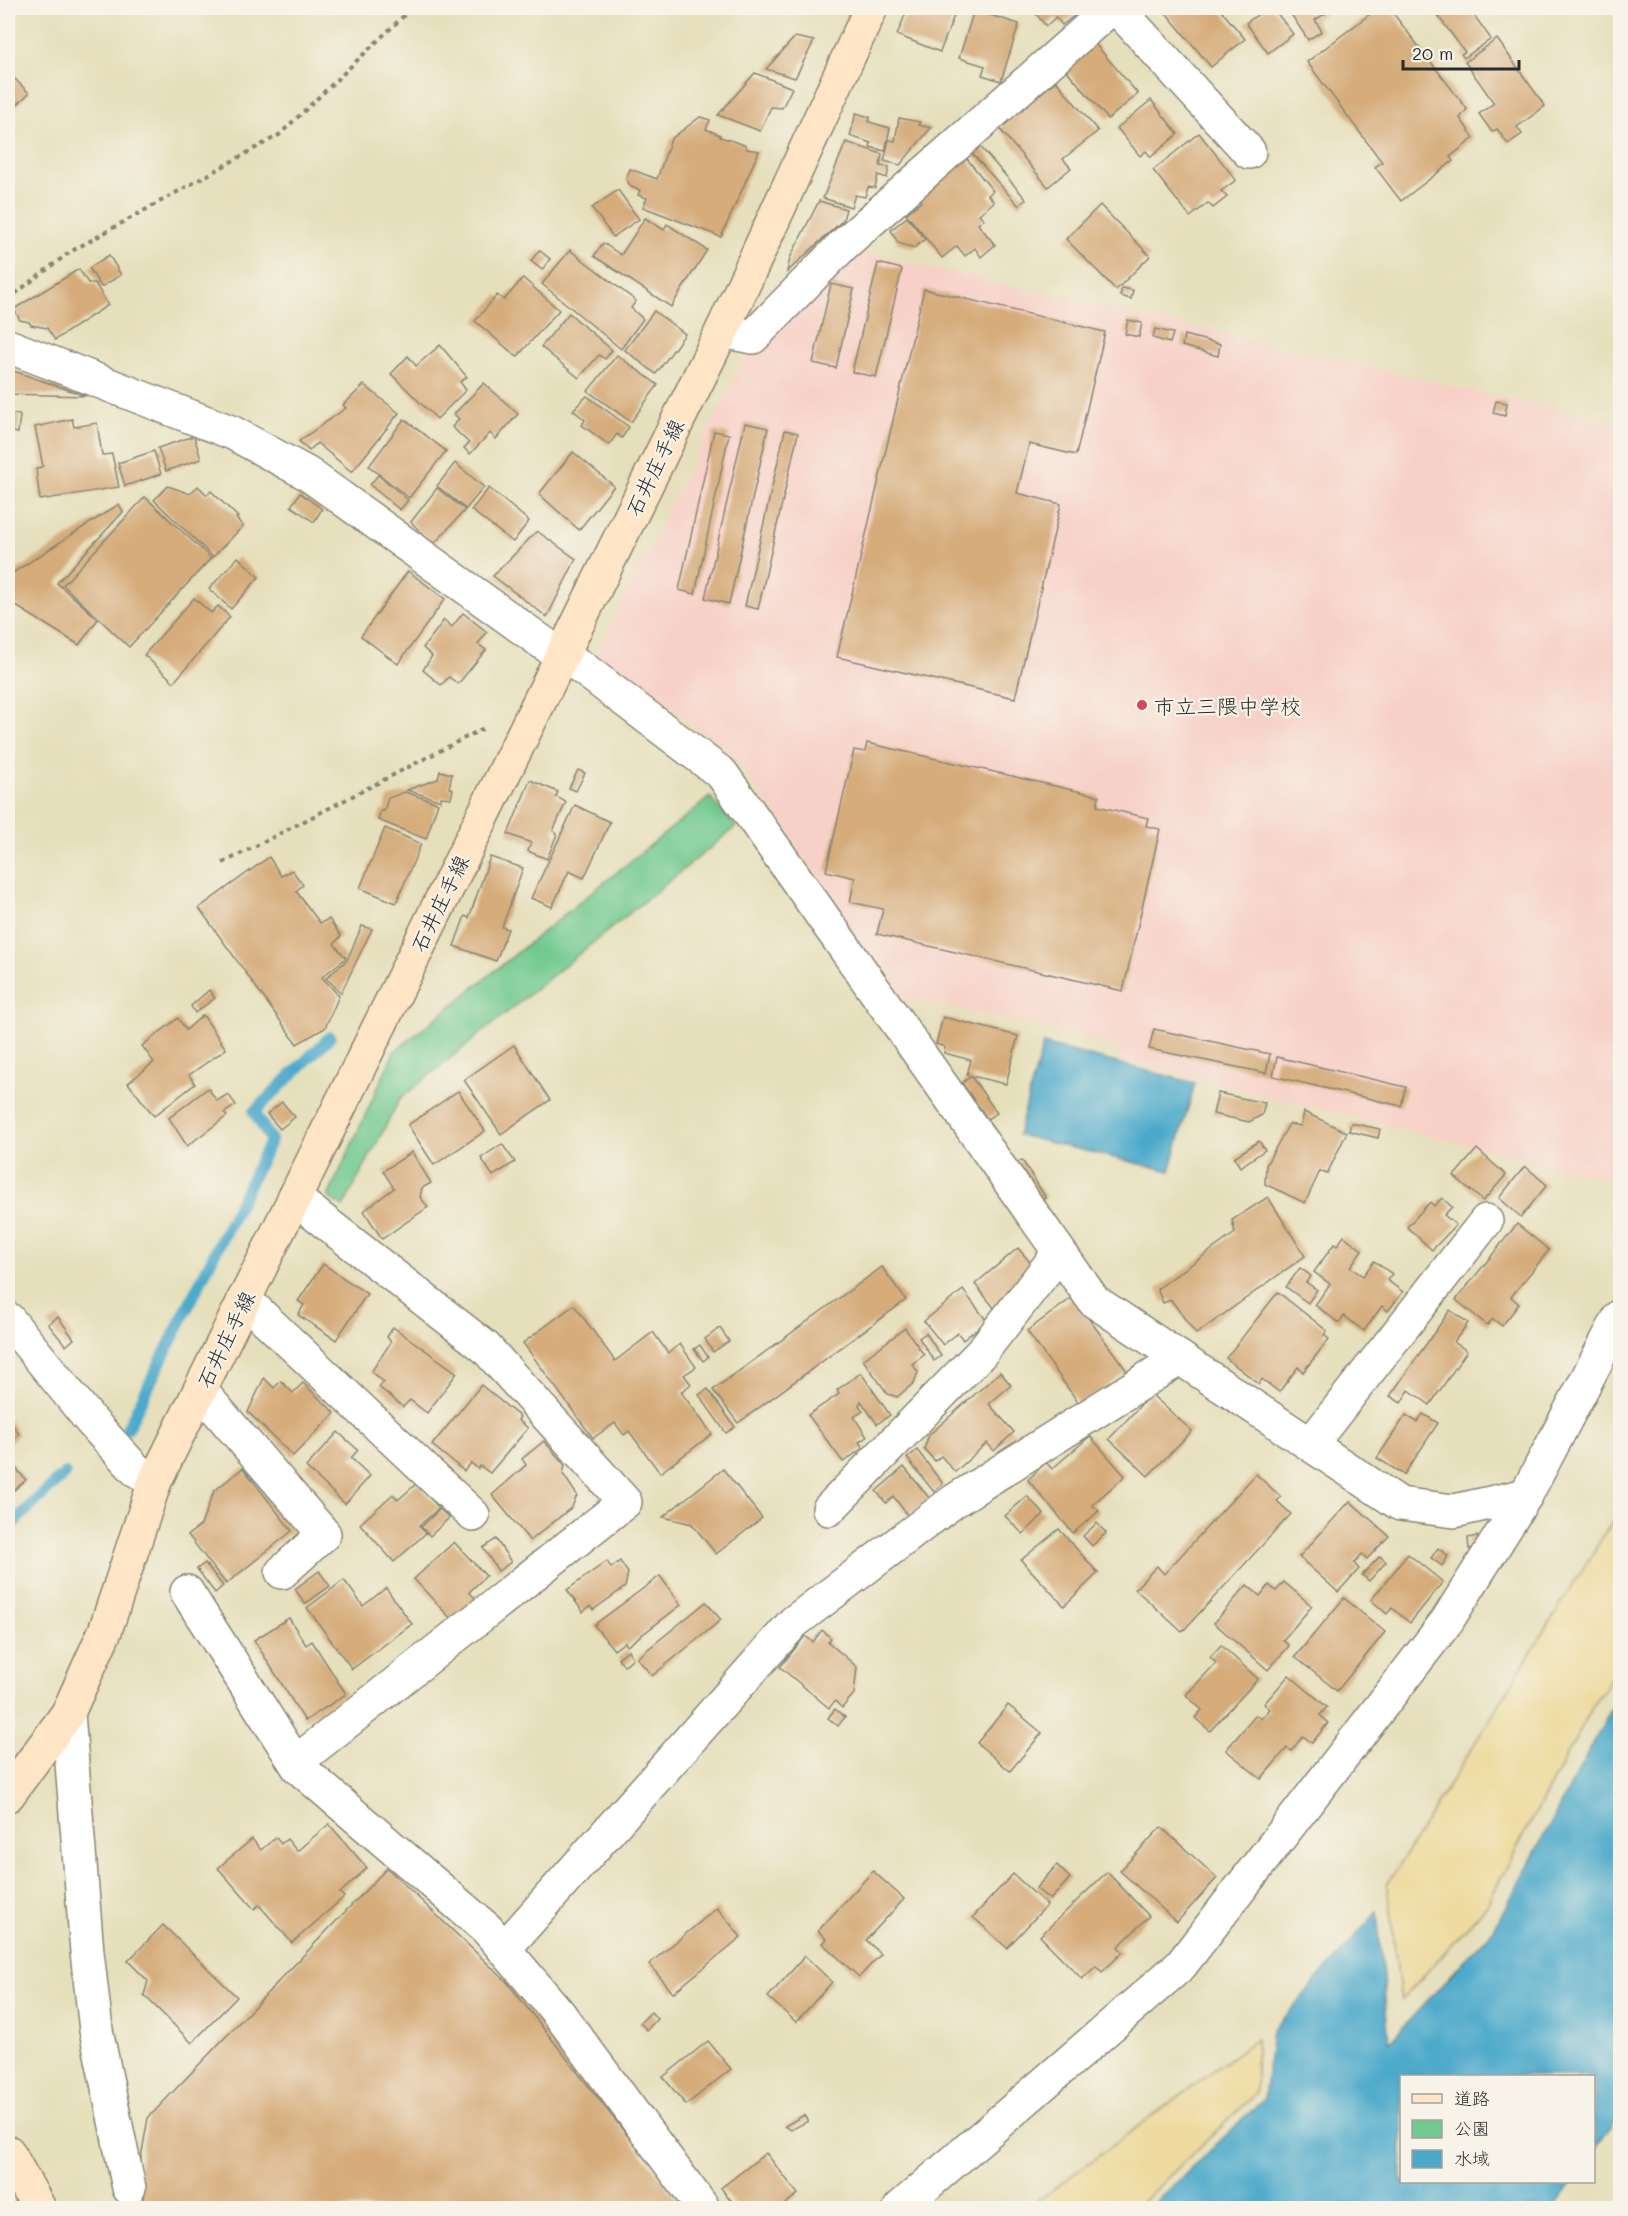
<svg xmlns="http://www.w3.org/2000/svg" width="1628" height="2216" font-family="Mali,'Klee One',sans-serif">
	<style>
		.built { fill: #f7d1c8 }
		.green { fill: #71c98f; stroke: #4e7a5d; stroke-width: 1.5 }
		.sand { fill: #eeda9e; stroke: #8c8264; stroke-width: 1.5 }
		.water { fill: #4ca9ca; stroke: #3c6a7a; stroke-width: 1.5 }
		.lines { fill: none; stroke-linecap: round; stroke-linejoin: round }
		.stream { stroke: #4ca9ca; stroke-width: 12 }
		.building { fill: #d5ac7a }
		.street-casing { stroke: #888573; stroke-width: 36 }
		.secondary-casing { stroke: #888573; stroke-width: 36 }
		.path { stroke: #888573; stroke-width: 4; stroke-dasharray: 4.5 4.5; stroke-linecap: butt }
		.street { stroke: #fff; stroke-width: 33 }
		.secondary { stroke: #fee5c5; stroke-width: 33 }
		.poi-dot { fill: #d1495b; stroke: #f7f3e8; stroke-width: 2 }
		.labels { text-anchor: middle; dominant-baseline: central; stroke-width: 4.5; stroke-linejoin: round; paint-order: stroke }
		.street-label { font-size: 21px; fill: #2b2b2b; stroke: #f7f3e8 }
		.poi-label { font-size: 21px; fill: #2b2b2b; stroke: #f7f3e8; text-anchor: start }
	</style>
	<rect width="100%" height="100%" fill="#f7f3e8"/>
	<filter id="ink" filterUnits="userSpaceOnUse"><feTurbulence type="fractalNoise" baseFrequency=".0167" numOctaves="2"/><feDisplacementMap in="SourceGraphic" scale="12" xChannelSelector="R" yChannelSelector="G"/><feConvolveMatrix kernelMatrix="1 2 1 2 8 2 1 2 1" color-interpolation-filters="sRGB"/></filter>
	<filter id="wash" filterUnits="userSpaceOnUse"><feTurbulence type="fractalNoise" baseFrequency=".008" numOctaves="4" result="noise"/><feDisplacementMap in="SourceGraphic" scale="24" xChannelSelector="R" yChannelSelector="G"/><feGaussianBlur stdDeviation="1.35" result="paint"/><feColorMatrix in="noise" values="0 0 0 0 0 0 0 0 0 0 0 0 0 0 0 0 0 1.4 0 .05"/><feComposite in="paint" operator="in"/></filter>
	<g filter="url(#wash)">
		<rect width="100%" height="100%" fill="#e6dfbb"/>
		<!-- built -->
		<path class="built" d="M860,252L1620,424V1163L1613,1181L1119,1059L1116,1045L897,995L733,755L596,654L746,356Z"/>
		<!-- green -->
		<path class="green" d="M710,797L736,827L400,1099L343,1207L328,1197L394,1052Z"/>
		<!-- sand -->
		<g class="sand">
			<path d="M1620,1509V1666L1598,1697L1486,1906L1401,2001L1387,1885Z"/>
			<path d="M1256,2039V2093L1136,2208H1028Z"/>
		</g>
		<!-- water -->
		<g class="water">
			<path d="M1043,1044L1195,1083L1170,1171L1018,1135Z"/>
			<path d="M1620,1697V2114L1594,2152V2076H1402V2182H1573L1554,2208H1150L1264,2099L1272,2031L1377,1912L1389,2042L1494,1929L1610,1712Z"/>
		</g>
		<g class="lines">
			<!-- stream -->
			<g class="stream">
				<path d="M127,1429L271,1140L254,1112L330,1037"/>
				<path d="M8,1528L65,1473"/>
			</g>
		</g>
		<g id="blocks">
			<!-- building -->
			<g class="building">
				<path d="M901,8H957L940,52L897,35L905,15L900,10Z"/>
				<path d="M1031,8H1076L1079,12L1062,25L1056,17L1046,26Z"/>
				<path d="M1162,8H1194L1197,11L1200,8H1219L1245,39L1211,67Z"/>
				<path d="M1267,8H1273L1293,34L1268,53L1246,23Z"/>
				<path d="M1287,8H1334L1315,20L1322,31L1308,40Z"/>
				<path d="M1378,8H1389L1467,109L1460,118L1474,138L1450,157L1453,161L1401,201L1375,167L1382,162L1307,62Z"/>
				<path d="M1432,8H1469L1491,39L1464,58L1461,54L1465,52Z"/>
				<path d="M974,10L1019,24L1001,81L982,75L985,66L959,58Z"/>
				<path d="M795,37L814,41L795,78L766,69Z"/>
				<path d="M1497,39L1545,106L1517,127L1522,134L1508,144L1497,129L1492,132L1479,114L1494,103L1465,62Z"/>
				<path d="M1092,40L1138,94L1108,119L1062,65Z"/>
				<path d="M8,72L29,93L12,110L8,106Z"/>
				<path d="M755,73L792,88L782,108L771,107L760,131L718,115Z"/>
				<path d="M1056,81L1098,131L1063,159L1071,168L1048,187L999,128Z"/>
				<path d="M1151,100L1178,134L1151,157L1146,151L1140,156L1117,128Z"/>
				<path d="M856,113L870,117L869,122L890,128L885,151L870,147L871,143L850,136Z"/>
				<path d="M700,117L710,120L706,129L720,135V137L745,145L747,149L759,151L721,237L643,207L647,198L638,195L640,190L631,187L626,179L630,169L657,179L671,139Z"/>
				<path d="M899,118L920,122L919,125L931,128L900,165L884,161L889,140L895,141Z"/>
				<path d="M1199,133L1236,180L1221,191L1227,197L1213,208L1208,203L1190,217L1153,170Z"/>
				<path d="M846,142L882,154L880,166L889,167L887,178L878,175L875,188L868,187L865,197L855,195L851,207L823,198Z"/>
				<path d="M977,143L1026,199L1019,206L969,150Z"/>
				<path d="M967,159L993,191L988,195L994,202L979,214L984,219L978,224L995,245L981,257L975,248L965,256L957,246L942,258L906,214L922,201L920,197Z"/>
				<path d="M618,190L639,219L613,237L592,208Z"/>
				<path d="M819,201L846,209L843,220L787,272L790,258Z"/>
				<path d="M1100,205L1150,256L1116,290L1066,239Z"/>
				<path d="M907,217L925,239L914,248L898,243L891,230Z"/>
				<path d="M645,218L664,230L667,224L707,250L671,307L594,256L603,243L621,255Z"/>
				<path d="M539,250L550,259L542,270L531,261Z"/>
				<path d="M570,250L636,301L631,308L643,319L621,349L542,284Z"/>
				<path d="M109,255L121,275L101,287L89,268Z"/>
				<path d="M878,263L902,269L876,377L852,372Z"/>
				<path d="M79,269L88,283H95L108,305L55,340L47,328L31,325L29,322L20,320L14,309Z"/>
				<path d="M523,278L559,310L517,357L475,321L497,295L504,300Z"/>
				<path d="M831,284L854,289L836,368L813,363Z"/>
				<path d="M1122,288L1133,290L1131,299L1120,296Z"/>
				<path d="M924,289L1105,332L1076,455L1029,444L1017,493L1061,504L1015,698L837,657Z"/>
				<path d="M654,311L685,334L656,374L625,350Z"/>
				<path d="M569,313L612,350L605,359L599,355L579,378L541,347Z"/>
				<path d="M1128,320L1142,323L1139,337L1125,334Z"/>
				<path d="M1155,329L1173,333L1170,343L1153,338Z"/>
				<path d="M1184,335L1220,344L1218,356L1182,346Z"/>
				<path d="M440,345L467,377L460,382L466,390L437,419L391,374L408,356L416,366Z"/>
				<path d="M617,355L658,385L631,422L588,391Z"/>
				<path d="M8,369L86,396L8,394Z"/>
				<path d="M484,383L518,414L496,439L490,433L470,454L464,448L469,443L452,427L459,419L454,414Z"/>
				<path d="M364,385L399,413L352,472L317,443L309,451L299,441L346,408L343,405Z"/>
				<path d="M587,396L629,427L622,438L617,434L609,445L582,425L585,420L573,410Z"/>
				<path d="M1496,401L1507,403L1505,416L1493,413Z"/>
				<path d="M8,413L20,415L18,433L8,431Z"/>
				<path d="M72,419L74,427L97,423L102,455L112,454L119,487L40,500L36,469L43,466L35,427Z"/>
				<path d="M404,419L446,451L409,498L369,466Z"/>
				<path d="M745,423L768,428L729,604L705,598Z"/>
				<path d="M785,430L798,433L758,609L745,606Z"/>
				<path d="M714,431L729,434L695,594L679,590Z"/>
				<path d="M194,436L201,459L166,471L158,448Z"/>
				<path d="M154,451L161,474L125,486L118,463Z"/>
				<path d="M573,452L614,486L579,530L539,494Z"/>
				<path d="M455,463L484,487L466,509L437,486Z"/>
				<path d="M378,475L408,500L400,510L370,485Z"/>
				<path d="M168,486L190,494L198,486L207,495L211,491L238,517L236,518L243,526L213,557L154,500Z"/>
				<path d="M437,488L465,510L433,545L411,522Z"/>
				<path d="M489,488L529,521L513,542L471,510Z"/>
				<path d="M300,493L322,509L314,522L291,506Z"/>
				<path d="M145,497L211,558L129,647L63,585Z"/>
				<path d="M119,504L123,512L57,583L98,619L79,645L8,601V576Z"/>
				<path d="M537,531L576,559L547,617L493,576Z"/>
				<path d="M238,557L259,577L231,609L209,589Z"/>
				<path d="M408,571L445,599L398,664L361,636Z"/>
				<path d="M194,598L211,613L218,606L230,617L174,682L144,655Z"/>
				<path d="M463,613L487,632L478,644L486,650L458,684L449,677L441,685L423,670L432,656L423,648L444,620L452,627Z"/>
				<path d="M867,743L1099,796L1097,806L1148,818L1146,826L1160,829L1123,991L877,934L883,909L850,902L855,878L826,871L854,750L865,752Z"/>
				<path d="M578,770L585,773L576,791L569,788Z"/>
				<path d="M440,771L452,774L449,788L453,789L451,798L441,797V801L407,790L438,779Z"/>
				<path d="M530,780L558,792L556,797L566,802L553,831L557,834L547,859L528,851L531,843L508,834Z"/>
				<path d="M405,792L438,803L426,839L378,820L381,810L384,811L388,798Z"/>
				<path d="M575,805L610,822L584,878L569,871L552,907L531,898Z"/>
				<path d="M385,828L421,844L396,903L360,888Z"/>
				<path d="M269,857L281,876L292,870L303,885L296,891L320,923L329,919L341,936L334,944L346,958L322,977L339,996L325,1028L297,1044L199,908Z"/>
				<path d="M490,857L523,868L502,927L508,929L496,961L454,946L465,916L469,918Z"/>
				<path d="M362,926L372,929L341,993L326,978L347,960Z"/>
				<path d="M209,990L215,998L195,1013L191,1006Z"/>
				<path d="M203,1015L226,1049L189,1075L195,1084L154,1116L128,1083L154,1062L142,1046L178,1018L186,1030Z"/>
				<path d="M943,1017L1018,1036L1006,1084L967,1075L971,1060L944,1053L945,1047L936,1044Z"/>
				<path d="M1154,1029L1270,1054L1266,1073L1149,1049Z"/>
				<path d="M514,1045L550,1100L501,1134L464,1080Z"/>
				<path d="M1277,1057L1406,1087L1401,1106L1273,1076Z"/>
				<path d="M971,1076L997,1113L987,1119L962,1083Z"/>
				<path d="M208,1088L217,1101L228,1094L236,1105L224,1113L227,1116L187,1146L169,1118Z"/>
				<path d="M458,1091L485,1131L434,1165L408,1125Z"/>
				<path d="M1218,1093L1265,1103L1262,1115L1249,1122L1213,1114Z"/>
				<path d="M282,1102L295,1117L280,1129L267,1114Z"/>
				<path d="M1304,1112L1347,1132L1327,1174L1320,1171L1305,1203L1265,1184L1266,1165L1289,1124L1301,1126Z"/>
				<path d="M1351,1123L1380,1129L1378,1138L1349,1131Z"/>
				<path d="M1259,1141L1265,1150L1240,1167L1234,1157Z"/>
				<path d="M502,1144L515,1162L493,1176L481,1158Z"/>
				<path d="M1477,1149L1506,1175L1483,1201L1454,1176Z"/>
				<path d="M412,1152L431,1183L422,1188L420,1197L428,1207L382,1239L364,1211L394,1188L383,1171Z"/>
				<path d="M1022,1160L1046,1198L1040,1201L1016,1163Z"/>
				<path d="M1525,1166L1547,1185L1521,1217L1499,1198Z"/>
				<path d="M1268,1197L1305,1256L1196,1334L1171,1300L1163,1303L1157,1289L1235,1233L1232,1220Z"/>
				<path d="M1442,1198L1452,1207L1444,1215L1456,1225L1432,1250L1407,1227L1430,1202L1434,1206Z"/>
				<path d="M1517,1224L1549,1250L1511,1297L1519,1304L1502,1326L1493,1319L1487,1325L1456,1300Z"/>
				<path d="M1344,1236L1362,1250L1350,1267L1363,1276L1374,1261L1392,1274L1387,1280L1403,1292L1388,1311L1382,1306L1364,1331L1344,1316L1339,1323L1315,1305L1330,1284L1314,1272L1334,1244L1337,1246Z"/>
				<path d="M1018,1248L1035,1268L1010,1289L1014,1294L995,1309L975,1284Z"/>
				<path d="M323,1264L367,1294L336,1340L298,1315L304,1305L298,1301Z"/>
				<path d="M882,1267L906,1300L738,1423L713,1390Z"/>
				<path d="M1300,1268L1311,1276L1306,1282L1317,1290L1308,1303L1286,1287Z"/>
				<path d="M963,1290L987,1321L963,1340L958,1333L943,1345L924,1321Z"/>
				<path d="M1278,1292L1327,1331L1324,1335L1329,1339L1303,1372L1298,1367L1279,1392L1262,1379L1259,1384L1226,1358Z"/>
				<path d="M1073,1297L1127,1371L1080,1405L1027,1331Z"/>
				<path d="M574,1305L615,1361L653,1332L668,1353L680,1344L696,1367L684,1375L691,1384L681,1392L712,1434L660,1473L629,1431L624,1435L615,1423L593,1438L523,1343Z"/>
				<path d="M1450,1310L1468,1323L1454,1342L1467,1351L1430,1405L1409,1390L1401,1403L1390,1396Z"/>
				<path d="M58,1317L74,1339L66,1346L48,1324Z"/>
				<path d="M393,1327L457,1373L427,1413L410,1400L403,1407L379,1387L384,1382L371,1372L391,1342L387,1337Z"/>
				<path d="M720,1328L729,1341L713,1352L705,1339Z"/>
				<path d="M905,1328L924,1355L912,1364L918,1372L914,1383L897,1397L888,1394L863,1360Z"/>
				<path d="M926,1333L941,1356L934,1361L919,1338Z"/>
				<path d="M700,1345L708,1357L703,1361L694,1349Z"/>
				<path d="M1000,1372L1011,1385L989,1404L1014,1432L994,1451L987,1443L955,1472L941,1456L935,1461L924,1449L929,1435Z"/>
				<path d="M861,1373L890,1415L877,1424L861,1401L859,1405L863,1411L854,1417L867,1437L859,1442L863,1448L843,1462L808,1415L839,1394L837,1390Z"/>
				<path d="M264,1378L274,1388L281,1381L293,1393L303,1383L335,1413L293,1456L248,1412Z"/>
				<path d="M481,1385L520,1417L518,1420L528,1428L490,1473L480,1466L478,1469L471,1463L464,1471L432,1445Z"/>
				<path d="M708,1389L735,1427L726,1433L699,1395Z"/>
				<path d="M1151,1394L1192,1431L1148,1476L1109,1439Z"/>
				<path d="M1423,1414L1438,1423L1404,1475L1377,1458L1406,1415L1417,1422Z"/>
				<path d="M8,1419L19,1434L8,1444Z"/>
				<path d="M338,1432L358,1450L351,1458L370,1476L345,1504L306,1467Z"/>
				<path d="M1090,1436L1125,1476L1092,1505L1099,1511L1073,1533L1028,1480L1046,1462L1052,1469Z"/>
				<path d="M544,1441L565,1465L563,1474L577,1495L572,1507L530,1541L492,1495L526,1465L522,1459Z"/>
				<path d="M917,1450L943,1484L934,1492L907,1458Z"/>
				<path d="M9,1460L26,1480L8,1495V1461Z"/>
				<path d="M904,1467L930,1499L908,1516L894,1497L886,1503L876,1491Z"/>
				<path d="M243,1468L292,1531L226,1584L188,1535L201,1525L214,1491Z"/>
				<path d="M723,1469L762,1518L716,1554L692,1524L663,1517Z"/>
				<path d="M1256,1474L1281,1497L1277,1501L1291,1514L1182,1632L1135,1589L1157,1566L1164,1574Z"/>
				<path d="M417,1483L439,1508L419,1526L426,1533L394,1562L360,1524L393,1494L398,1500Z"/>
				<path d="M1027,1496L1044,1514L1023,1534L1005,1516Z"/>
				<path d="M1350,1501L1389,1536L1367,1559L1362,1554L1354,1563L1359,1569L1338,1592L1299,1557Z"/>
				<path d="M440,1509L449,1518L430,1536L421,1527Z"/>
				<path d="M1097,1523L1106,1533L1092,1546L1083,1536Z"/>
				<path d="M1059,1529L1098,1573L1064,1606L1021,1560Z"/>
				<path d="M1477,1536L1479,1547L1469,1549L1468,1538Z"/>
				<path d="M496,1539L511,1562L498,1571L483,1548Z"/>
				<path d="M454,1542L486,1576L469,1592L476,1599L452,1620L414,1579Z"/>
				<path d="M1438,1548L1448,1556L1442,1566L1431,1558Z"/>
				<path d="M1408,1554L1443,1582L1410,1623L1392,1608L1387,1614L1371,1600Z"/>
				<path d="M1380,1556L1386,1562L1369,1581L1362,1575Z"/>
				<path d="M607,1561L611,1568L620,1561L628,1573L625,1587L593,1610L590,1606L583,1612L567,1590Z"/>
				<path d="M205,1563L223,1586L215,1593L197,1569Z"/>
				<path d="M319,1571L330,1586L305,1604L295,1589Z"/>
				<path d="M660,1576L681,1605L627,1646L625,1642L614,1650L594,1625Z"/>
				<path d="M344,1580L363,1606L386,1588L412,1624L352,1669L307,1608Z"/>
				<path d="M1284,1582L1312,1606L1283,1640L1289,1646L1268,1670L1214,1623L1247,1585L1260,1596L1269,1585L1276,1591Z"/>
				<path d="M1344,1598L1385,1632L1337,1691L1295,1657Z"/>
				<path d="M706,1602L721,1620L652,1676L637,1658Z"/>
				<path d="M289,1618L306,1645L312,1641L346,1694L305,1721L254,1640Z"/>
				<path d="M822,1630L831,1638L828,1642L857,1667L854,1694L842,1708L835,1701L829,1708L780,1667L805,1636L813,1642Z"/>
				<path d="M1221,1645L1258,1679L1210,1731L1195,1718L1202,1710L1186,1695L1216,1663L1210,1657Z"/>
				<path d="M628,1650L633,1658L624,1666L618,1658Z"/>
				<path d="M1289,1675L1327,1707L1320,1715L1328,1723L1312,1743L1303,1736L1291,1751L1287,1748L1261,1779L1226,1750L1256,1715L1261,1719L1270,1709L1264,1704Z"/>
				<path d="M1008,1705L1042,1733L1010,1771L977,1743Z"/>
				<path d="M835,1709L845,1717L838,1726L828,1718Z"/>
				<path d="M329,1824L367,1868L340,1893L344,1897L292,1943L259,1905L254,1909L218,1868L252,1839L261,1850L276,1837L281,1844L287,1839L297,1851Z"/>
				<path d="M1161,1827L1217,1878L1177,1922L1120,1871Z"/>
				<path d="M1057,1865L1070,1878L1050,1900L1036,1888Z"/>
				<path d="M387,1868L507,1982L684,2208H132L148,2118Z"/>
				<path d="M873,1871L904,1899L866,1940L881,1954L859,1977L822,1943L826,1939L818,1931Z"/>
				<path d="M1107,1872L1149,1916L1118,1947L1123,1952L1102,1972L1096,1966L1082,1979L1040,1936Z"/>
				<path d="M1013,1874L1047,1905L1007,1948L973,1917Z"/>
				<path d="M717,1908L741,1937L673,1993L649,1964Z"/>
				<path d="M163,1925L237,1997L192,2043L144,1995L148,1981L128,1961Z"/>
				<path d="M805,1956L832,1982L796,2022L768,1997Z"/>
				<path d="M651,2012L657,2019L647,2030L640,2023Z"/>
				<path d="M708,2041L731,2069L686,2105L663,2077Z"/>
				<path d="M804,2115L808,2121L791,2130L785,2126Z"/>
				<path d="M766,2153L798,2194L780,2208H737L721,2188Z"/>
			</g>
		</g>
	</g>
	<g filter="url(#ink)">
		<use href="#blocks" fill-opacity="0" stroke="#888573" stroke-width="1.5"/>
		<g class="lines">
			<!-- street casing -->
			<g class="street-casing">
				<g id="street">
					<path d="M1117,8L1249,152"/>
					<path d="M722,331L753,337L842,246L1111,8"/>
					<path d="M8,346L233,433L308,474L546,645L581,667L722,774L1094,1301L1400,1504L1454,1511L1526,1495"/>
					<path d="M294,1198L485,1347L625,1502L296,1762"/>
					<path d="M244,1299L473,1515"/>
					<path d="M8,1319L91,1421L136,1470L155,1481"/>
					<path d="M200,1390L324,1534L282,1572"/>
					<path d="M1311,1444L1486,1221"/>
					<path d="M829,1509L981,1353L1059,1253"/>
					<path d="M187,1592L298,1767L487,1929L560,2015L703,2208"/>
					<path d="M68,1713L87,1952L96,2030L129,2188"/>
					<path d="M504,1949L794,1622L954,1501L1180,1358"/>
					<path d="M900,2208L1181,1965L1447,1621L1526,1495L1620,1316"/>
				</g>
			</g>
			<!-- secondary casing -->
			<g class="secondary-casing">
				<g id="secondary">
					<path d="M8,1795L68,1713L105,1631L155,1481L722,331L871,8"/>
					<path d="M8,2152L39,2208"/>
				</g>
			</g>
			<!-- path -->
			<g class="path">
				<path d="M8,299L70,252L279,135L412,8"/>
				<path d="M223,863L484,728"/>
			</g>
			<!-- street -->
			<use href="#street" class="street"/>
			<!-- secondary -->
			<use href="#secondary" class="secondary"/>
		</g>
	</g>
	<!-- markers -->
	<circle class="poi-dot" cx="1142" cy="705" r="6"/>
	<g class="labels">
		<!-- street labels -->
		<g class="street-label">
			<text transform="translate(654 467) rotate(-64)">石井庄手線</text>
			<text transform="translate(439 903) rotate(-64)">石井庄手線</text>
			<text transform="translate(225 1339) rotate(-64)">石井庄手線</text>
		</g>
		<!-- poi labels -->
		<g class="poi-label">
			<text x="1154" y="705">市立三隈中学校</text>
		</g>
	</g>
	<!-- margin -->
	<rect width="1628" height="2216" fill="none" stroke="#f7f3e8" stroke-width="30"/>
	<!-- legend -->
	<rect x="1400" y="2075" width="195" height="108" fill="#f7f3e8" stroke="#a5a39c" stroke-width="1.5"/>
	<rect x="1412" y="2094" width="30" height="9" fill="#fee5c5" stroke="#a5a39c" stroke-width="1.5"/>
	<text x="1454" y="2105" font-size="18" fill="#2b2b2b">道路</text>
	<rect x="1412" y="2120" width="30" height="18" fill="#71c98f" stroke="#a5a39c" stroke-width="1.5"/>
	<text x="1454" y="2135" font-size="18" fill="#2b2b2b">公園</text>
	<rect x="1412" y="2150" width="30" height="18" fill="#4ca9ca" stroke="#a5a39c" stroke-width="1.5"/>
	<text x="1454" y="2165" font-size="18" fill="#2b2b2b">水域</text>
	<!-- scale -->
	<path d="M1403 60v9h116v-9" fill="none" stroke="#2b2b2b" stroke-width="3"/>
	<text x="1412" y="60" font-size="18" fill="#2b2b2b" stroke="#f7f3e8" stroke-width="4.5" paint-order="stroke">20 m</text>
</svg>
